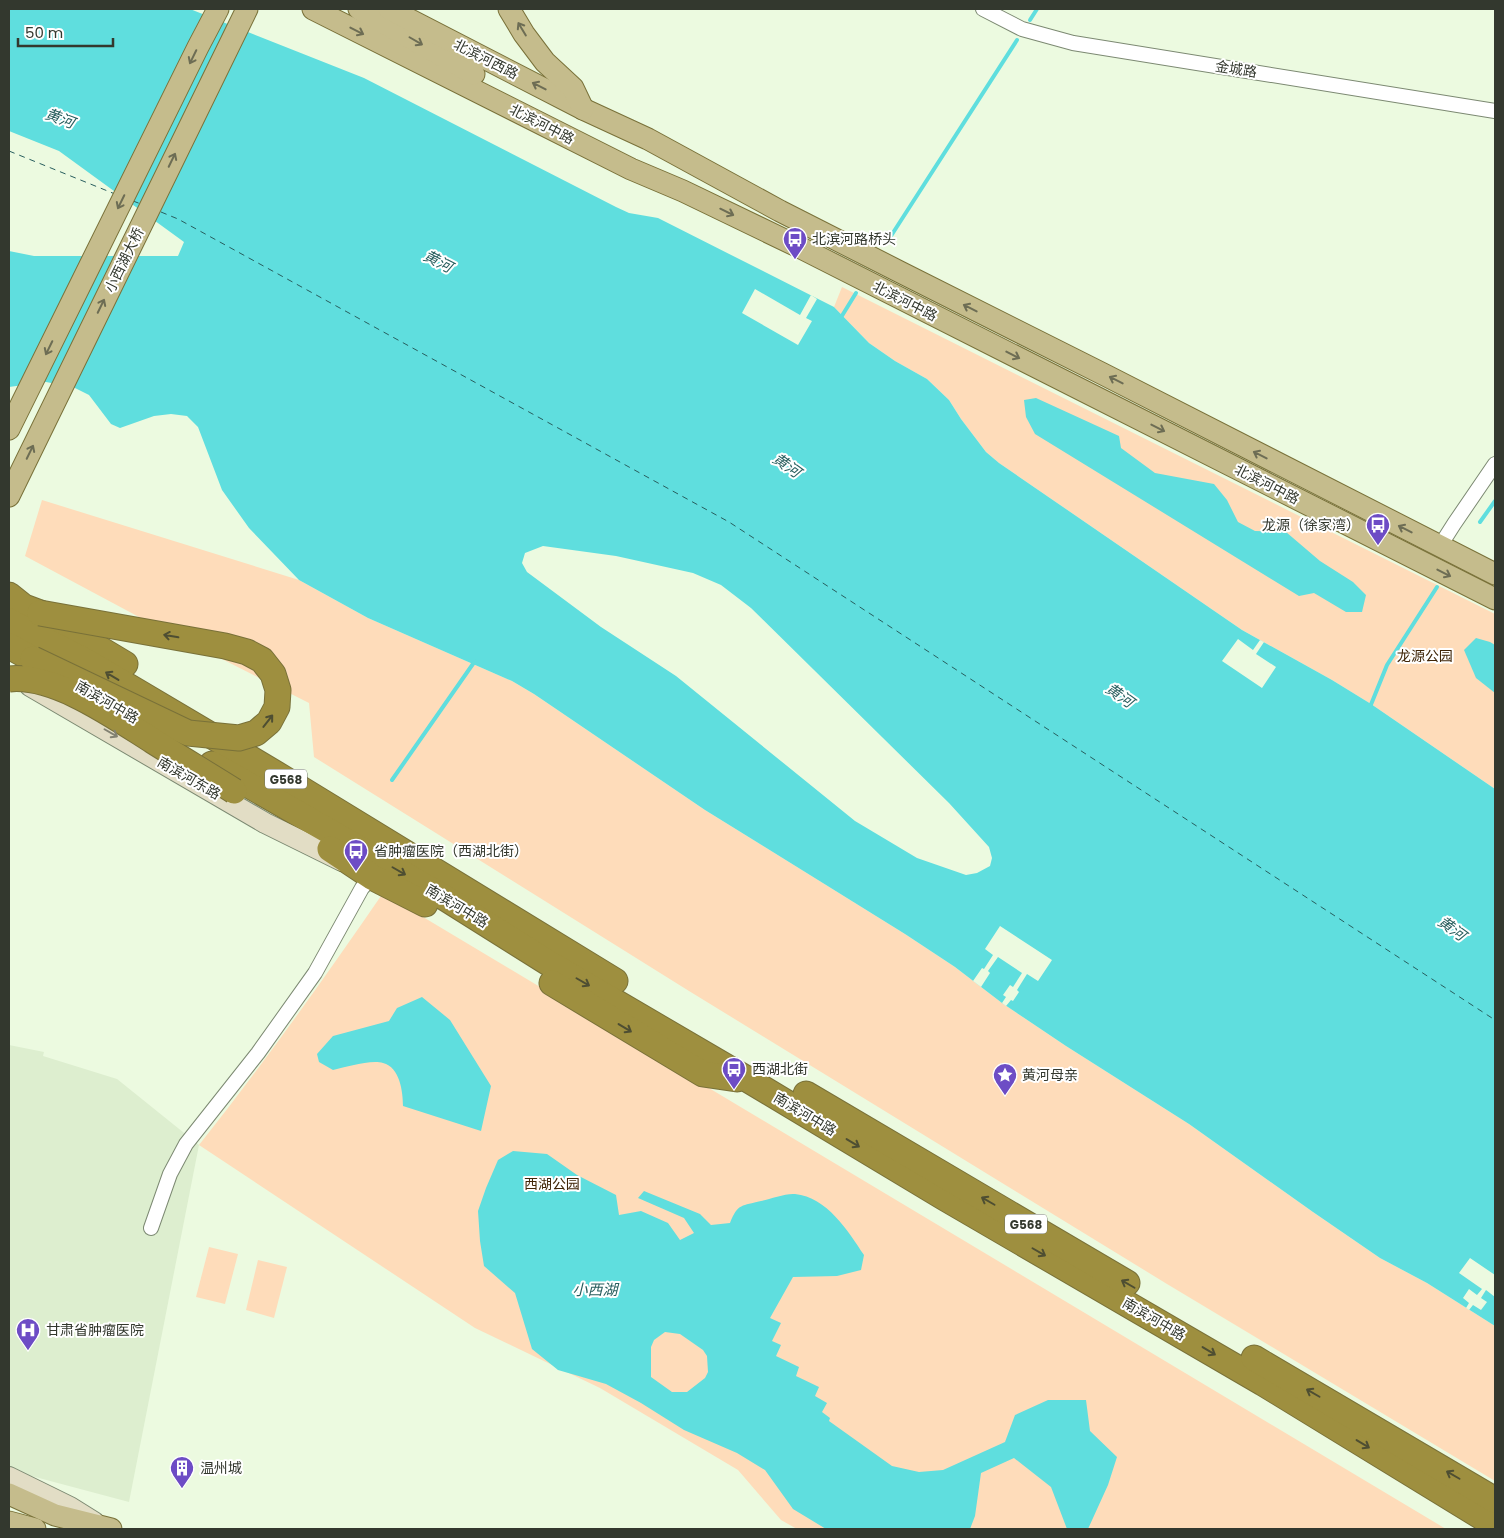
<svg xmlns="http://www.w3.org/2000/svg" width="1504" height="1538" font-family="Poppins,'Noto Sans SC',sans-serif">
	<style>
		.built { fill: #ddeecf }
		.green { fill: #fedcba }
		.water { fill: #5fdede; fill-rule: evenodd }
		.pier { fill: #ecfae0 }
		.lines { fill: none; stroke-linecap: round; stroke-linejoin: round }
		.stream { stroke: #5fdede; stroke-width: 4 }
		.ferry { stroke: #285e5e; stroke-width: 1; stroke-dasharray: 6 5; stroke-linecap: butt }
		.street-casing { stroke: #7c8972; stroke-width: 16 }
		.secondary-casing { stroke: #7c8972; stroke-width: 22 }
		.primary-casing { stroke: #797139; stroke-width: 23 }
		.highway-casing { stroke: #797139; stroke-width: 27 }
		.street { stroke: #fff; stroke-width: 14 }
		.secondary { stroke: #e2ddc5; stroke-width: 20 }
		.primary { stroke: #c5bc8c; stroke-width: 21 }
		.highway { stroke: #9e8f3f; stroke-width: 25 }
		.highway-bridge-casing { stroke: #797139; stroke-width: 27; stroke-linecap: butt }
		.highway-bridge { stroke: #9e8f3f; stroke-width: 25 }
		.oneway { stroke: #6d6d54 }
		.oneway2 { stroke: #4e4e32 }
		.oneway3 { stroke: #828272 }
		.labels { text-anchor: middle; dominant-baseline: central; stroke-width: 4; stroke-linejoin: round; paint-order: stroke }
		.shield { fill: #fff; stroke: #70746d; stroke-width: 1 }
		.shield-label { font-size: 12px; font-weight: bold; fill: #33382e }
		.street-label { font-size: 14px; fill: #33382e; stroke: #fff }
		.poi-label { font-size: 14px; fill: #33382e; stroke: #fff; text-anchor: start }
		.park-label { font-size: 14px; fill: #3f2507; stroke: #fff }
		.water-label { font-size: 15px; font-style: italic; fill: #285e5e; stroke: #fff }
	</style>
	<rect width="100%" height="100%" fill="#ecfae0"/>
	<!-- built -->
	<path class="built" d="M9,1045L44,1052L43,1056L117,1079L199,1145L129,1502L9,1470Z"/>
	<!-- green -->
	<g class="green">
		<path d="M842,287L1495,614V789L1371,704L1332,680L1242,630L999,463L986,452L961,419L949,400L927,379L895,361L869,343L834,307Z"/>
		<path d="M42,500L299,580L368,618L512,681L534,694L705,810L905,934L955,967L1002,1003L1066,1046L1189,1124L1313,1212L1380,1258L1427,1283L1495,1326V1481L1167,1284L689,991L314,757L309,703L139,617L25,556Z"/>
		<path d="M383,893L1446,1529H797L781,1520L738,1470L600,1388L475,1328L199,1145C264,1063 324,979 383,893Z"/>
		<path d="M209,1247L238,1254L225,1304L196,1297Z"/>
		<path d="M258,1260L287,1267L274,1318L246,1310Z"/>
	</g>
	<!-- water -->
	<g class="water">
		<path d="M9,9H190L364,78L616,207L629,213L658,218L834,307L869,343L895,361L927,379L949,400L961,419L986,452L999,463L1242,630L1332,680L1371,704L1495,789V1326L1427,1283L1380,1258L1313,1212L1189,1124L1066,1046L1002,1003L955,967L905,934L705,810L534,694L512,681L368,618L299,580L249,528L222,490L198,427L187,416L171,414L154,416L120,428L111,424L89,395L73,387L46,382L9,387V251L34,256H178L184,242L59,151L9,131ZM543,546L616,556L693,573L721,585L751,608L949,803L989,847L992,858L990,866L977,873L966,875L917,858L855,821L676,676L601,627L527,572L522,563L525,553Z"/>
		<path d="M1036,398L1119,436L1121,448L1155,473L1214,484L1227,500L1238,522L1255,531L1286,532L1320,561L1353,582L1366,595L1362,612H1346L1314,593L1299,596L1035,434L1026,417L1024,400Z"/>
		<path d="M1476,638L1490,642L1495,645V693L1476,678L1464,650Z"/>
		<path d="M422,997L450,1020L491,1086L481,1131L403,1106C403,1092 400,1067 383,1063C372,1059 345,1067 333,1070L319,1062L317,1054L333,1036L389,1021L397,1008Z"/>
		<path d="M513,1151L547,1154L577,1175L616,1195L619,1215L641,1211L668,1223L680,1240L694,1233L684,1218L638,1198L644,1191L700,1214L711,1225L730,1223C738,1203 742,1206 761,1201C770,1199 786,1193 795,1194C827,1197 848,1231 864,1255L861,1270L837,1276L793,1277L770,1318L781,1323L772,1341L781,1345L776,1356L799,1367L796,1376L819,1387L815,1396L827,1403L822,1412L830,1418L829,1421L892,1466L919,1472L943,1470L1005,1442L1015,1415L1048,1400H1086L1090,1431L1117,1457L1108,1485L1088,1529H1067L1051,1487L1014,1458L981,1473L975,1516L970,1529H826L793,1509L765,1470L737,1453L684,1430L641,1403L606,1384L558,1370L532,1349L515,1293L484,1266L480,1241L478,1211L486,1188L498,1160ZM665,1332L680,1334L703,1350L707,1356L708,1372L705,1378L687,1392H672L651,1377V1347L654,1340Z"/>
	</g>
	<!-- pier -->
	<g class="pier">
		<path d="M755,289L800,315L811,295L817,299L806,318L812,321L798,345L742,313Z"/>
		<path d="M1238,639L1253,650L1260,640L1264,642L1256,654L1276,667L1262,688L1222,661Z"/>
		<path d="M1000,926L1052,960L1038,981L1027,974L1017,990L1019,992L1013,1001L1011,1000L1006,1006L1002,1003L1006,997L1003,995L1010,985L1013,987L1022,973L998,957L988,971L990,973L981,987L973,981L982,968L984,969L993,955L985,949Z"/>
		<path d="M1470,1258L1495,1275V1297L1486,1290L1481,1298L1487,1302L1481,1310L1473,1305L1469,1310L1466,1308L1469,1303L1463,1298L1469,1289L1477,1295L1482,1289L1459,1273Z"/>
	</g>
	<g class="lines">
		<!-- stream -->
		<g class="stream">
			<path d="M1030,20L1037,9"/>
			<path d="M889,239L1017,40"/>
			<path d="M840,319L856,293"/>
			<path d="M1480,522L1495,501"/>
			<path d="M1370,707L1387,665L1437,587"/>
			<path d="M392,780L475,661"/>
		</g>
		<!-- ferry -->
		<g class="ferry">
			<path d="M9,151L115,194"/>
			<path d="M133,201L141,204"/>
			<path d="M161,212L178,219L729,522L1495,1020"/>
		</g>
		<!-- street casing -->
		<g class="street-casing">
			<g id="street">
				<path d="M983,9L1022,29L1073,43L1495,111"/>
				<path d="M1440,546L1454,524L1495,464"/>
				<path d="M151,1228L170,1174L186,1144L258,1053L315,973L362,888L372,877"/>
			</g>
		</g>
		<!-- secondary casing -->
		<g class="secondary-casing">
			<g id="secondary">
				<path d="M30,686L265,823L342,861"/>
				<path d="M9,1477L70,1507L94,1522"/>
			</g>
		</g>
		<!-- primary casing -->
		<g class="primary-casing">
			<g id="primary">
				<path d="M313,9L631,169L683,191L797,246L1495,599"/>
				<path d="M359,9L474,74"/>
				<path d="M389,9L583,109L648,139L780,211L900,272L1103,374L1495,574"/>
				<path d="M509,9L524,34L545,62L573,88L583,109"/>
				<path d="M9,429L198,47L218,9"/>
				<path d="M9,496L247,9"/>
				<path d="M9,1494L55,1515L111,1529"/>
				<path d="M9,1522L35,1529"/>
			</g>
		</g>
		<!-- highway casing -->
		<g class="highway-casing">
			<g id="highway">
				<path d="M9,595L24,607L40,613L125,664"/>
				<path d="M9,621L89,663L283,778L615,981"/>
				<path d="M9,646L52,670"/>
				<path d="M212,764L442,896L547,962L752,1082L945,1198L1263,1383L1495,1525"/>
				<path d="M330,849L372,877L425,904"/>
				<path d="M552,983L703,1074L737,1079"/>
				<path d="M806,1094L1127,1283"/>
				<path d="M1254,1358L1495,1500"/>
			</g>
		</g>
		<!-- street -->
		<use href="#street" class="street"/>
		<!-- secondary -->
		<use href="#secondary" class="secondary"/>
		<!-- primary -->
		<use href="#primary" class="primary"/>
		<!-- highway -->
		<use href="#highway" class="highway"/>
		<!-- highway-bridge casing -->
		<g class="highway-bridge-casing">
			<g id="highway-bridge">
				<path d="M33,659L188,733L239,738L256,733L269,722L277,707L278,690L273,674L262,660L247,652L225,646L40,613"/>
				<path d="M9,679C55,674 115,717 153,741C180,758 207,774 234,791"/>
			</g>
		</g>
		<!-- highway-bridge -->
		<use href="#highway-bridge" class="highway-bridge"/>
	</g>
	<!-- one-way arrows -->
	<defs><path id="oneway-shaft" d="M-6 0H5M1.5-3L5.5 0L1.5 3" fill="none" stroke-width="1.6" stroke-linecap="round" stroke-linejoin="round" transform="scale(1.25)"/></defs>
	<g class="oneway">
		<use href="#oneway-shaft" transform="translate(522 29) rotate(-121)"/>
		<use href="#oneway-shaft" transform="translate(357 31) rotate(27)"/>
		<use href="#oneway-shaft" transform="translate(416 41) rotate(30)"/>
		<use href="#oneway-shaft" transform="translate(193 57) rotate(116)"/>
		<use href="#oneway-shaft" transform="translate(539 86) rotate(-153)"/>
		<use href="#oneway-shaft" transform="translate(172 160) rotate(-64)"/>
		<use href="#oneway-shaft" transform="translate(121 202) rotate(116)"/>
		<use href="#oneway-shaft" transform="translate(727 212) rotate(26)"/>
		<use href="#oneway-shaft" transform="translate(101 306) rotate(-64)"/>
		<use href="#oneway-shaft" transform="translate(970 308) rotate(-153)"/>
		<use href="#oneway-shaft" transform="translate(49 348) rotate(116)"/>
		<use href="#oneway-shaft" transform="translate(1013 355) rotate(27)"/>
		<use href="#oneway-shaft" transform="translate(1116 380) rotate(-153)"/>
		<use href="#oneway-shaft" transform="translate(1158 428) rotate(27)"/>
		<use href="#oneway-shaft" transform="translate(30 452) rotate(-64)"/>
		<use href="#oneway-shaft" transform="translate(1260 455) rotate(-153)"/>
		<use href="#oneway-shaft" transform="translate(1405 529) rotate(-153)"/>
		<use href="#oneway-shaft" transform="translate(1444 573) rotate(27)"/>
	</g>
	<g class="oneway2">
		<use href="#oneway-shaft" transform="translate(171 636) rotate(-170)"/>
		<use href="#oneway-shaft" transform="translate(112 676) rotate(-149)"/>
		<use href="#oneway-shaft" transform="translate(268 721) rotate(-52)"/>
		<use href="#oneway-shaft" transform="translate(399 871) rotate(30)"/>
		<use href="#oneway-shaft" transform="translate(583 982) rotate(30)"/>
		<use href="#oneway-shaft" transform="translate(625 1028) rotate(31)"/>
		<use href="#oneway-shaft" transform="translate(853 1143) rotate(31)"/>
		<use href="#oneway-shaft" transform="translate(988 1201) rotate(-150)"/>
		<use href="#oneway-shaft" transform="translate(1039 1252) rotate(30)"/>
		<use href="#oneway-shaft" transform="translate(1128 1284) rotate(-150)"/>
		<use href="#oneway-shaft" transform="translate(1209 1351) rotate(31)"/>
		<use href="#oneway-shaft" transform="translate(1313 1393) rotate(-150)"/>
		<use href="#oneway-shaft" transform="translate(1363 1444) rotate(31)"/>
		<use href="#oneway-shaft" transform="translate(1453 1475) rotate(-150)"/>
	</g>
	<use class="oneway3" href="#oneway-shaft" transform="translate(111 733) rotate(30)"/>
	<!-- icons -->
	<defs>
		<g id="bus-pin" transform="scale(1.25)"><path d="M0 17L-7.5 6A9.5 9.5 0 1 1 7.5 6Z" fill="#6d4cc5" stroke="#fff"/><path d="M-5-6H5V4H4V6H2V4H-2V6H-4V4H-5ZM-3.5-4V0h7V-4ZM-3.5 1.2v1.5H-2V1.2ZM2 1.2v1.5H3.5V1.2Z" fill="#fff"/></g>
		<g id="sight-pin" transform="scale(1.25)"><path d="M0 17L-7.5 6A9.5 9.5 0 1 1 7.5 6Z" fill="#6d4cc5" stroke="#fff"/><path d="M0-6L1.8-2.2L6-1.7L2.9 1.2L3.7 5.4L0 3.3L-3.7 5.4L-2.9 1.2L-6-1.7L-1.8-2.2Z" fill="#fff"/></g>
		<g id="hospital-pin" transform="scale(1.25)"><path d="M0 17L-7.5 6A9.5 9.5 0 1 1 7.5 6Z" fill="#6d4cc5" stroke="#fff"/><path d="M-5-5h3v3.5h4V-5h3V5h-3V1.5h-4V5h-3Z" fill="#fff"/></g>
		<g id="building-pin" transform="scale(1.25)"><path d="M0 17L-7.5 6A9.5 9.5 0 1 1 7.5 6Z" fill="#6d4cc5" stroke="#fff"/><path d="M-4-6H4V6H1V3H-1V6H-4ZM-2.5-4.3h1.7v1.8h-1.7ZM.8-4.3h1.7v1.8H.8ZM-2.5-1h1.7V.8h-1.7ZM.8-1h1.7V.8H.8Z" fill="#fff"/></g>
	</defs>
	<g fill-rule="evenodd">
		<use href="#bus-pin" x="795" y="239"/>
		<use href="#bus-pin" x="1378" y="525"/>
		<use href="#bus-pin" x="356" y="851"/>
		<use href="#bus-pin" x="734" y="1069"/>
		<use href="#sight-pin" x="1005" y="1075"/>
		<use href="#hospital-pin" x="28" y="1330"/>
		<use href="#building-pin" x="182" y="1468"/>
	</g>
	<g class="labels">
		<!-- shield labels -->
		<g class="shield">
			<rect x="265" y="769.5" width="42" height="19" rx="4"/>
			<rect x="1005" y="1214.5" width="42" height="19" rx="4"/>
		</g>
		<g class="shield-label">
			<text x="286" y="779">G568</text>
			<text x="1026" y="1224">G568</text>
		</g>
		<!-- street labels -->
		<g class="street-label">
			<text transform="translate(486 59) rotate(27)">北滨河西路</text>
			<text transform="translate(1236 69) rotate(9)">金城路</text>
			<text transform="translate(542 124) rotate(27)">北滨河中路</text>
			<text transform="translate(124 260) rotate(-64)">小西湖大桥</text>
			<text transform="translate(905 301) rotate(27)">北滨河中路</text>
			<text transform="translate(1267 484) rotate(27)">北滨河中路</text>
			<text transform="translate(107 702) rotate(30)">南滨河中路</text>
			<text transform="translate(189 778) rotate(30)">南滨河东路</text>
			<text transform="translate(457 906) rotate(31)">南滨河中路</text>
			<text transform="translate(805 1114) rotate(31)">南滨河中路</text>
			<text transform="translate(1154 1319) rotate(30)">南滨河中路</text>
		</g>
		<!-- poi labels -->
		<g class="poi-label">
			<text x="812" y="239">北滨河路桥头</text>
			<text x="1360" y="525" text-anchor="end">龙源（徐家湾）</text>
			<text x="374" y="851">省肿瘤医院（西湖北街）</text>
			<text x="752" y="1069">西湖北街</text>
			<text x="1022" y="1075">黄河母亲</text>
			<text x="46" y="1330">甘肃省肿瘤医院</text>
			<text x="200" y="1468">温州城</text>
		</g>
		<!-- park labels -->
		<g class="park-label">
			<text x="1425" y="656">龙源公园</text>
			<text x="552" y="1184">西湖公园</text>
		</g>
		<!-- water labels -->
		<g class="water-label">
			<text transform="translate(60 118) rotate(20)">黄河</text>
			<text transform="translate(438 261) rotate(27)">黄河</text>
			<text transform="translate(787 465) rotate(35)">黄河</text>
			<text transform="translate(1120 695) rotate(35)">黄河</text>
			<text transform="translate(1452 928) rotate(36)">黄河</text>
			<text x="595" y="1289">小西湖</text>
		</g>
	</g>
	<!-- border -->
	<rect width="1504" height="1538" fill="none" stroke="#33382e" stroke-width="20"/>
	<!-- scale -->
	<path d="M18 38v8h95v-8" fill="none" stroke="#33382e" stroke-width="2.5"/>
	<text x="25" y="38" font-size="15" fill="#33382e" stroke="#ffffff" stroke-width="4" paint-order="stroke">50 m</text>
</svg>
